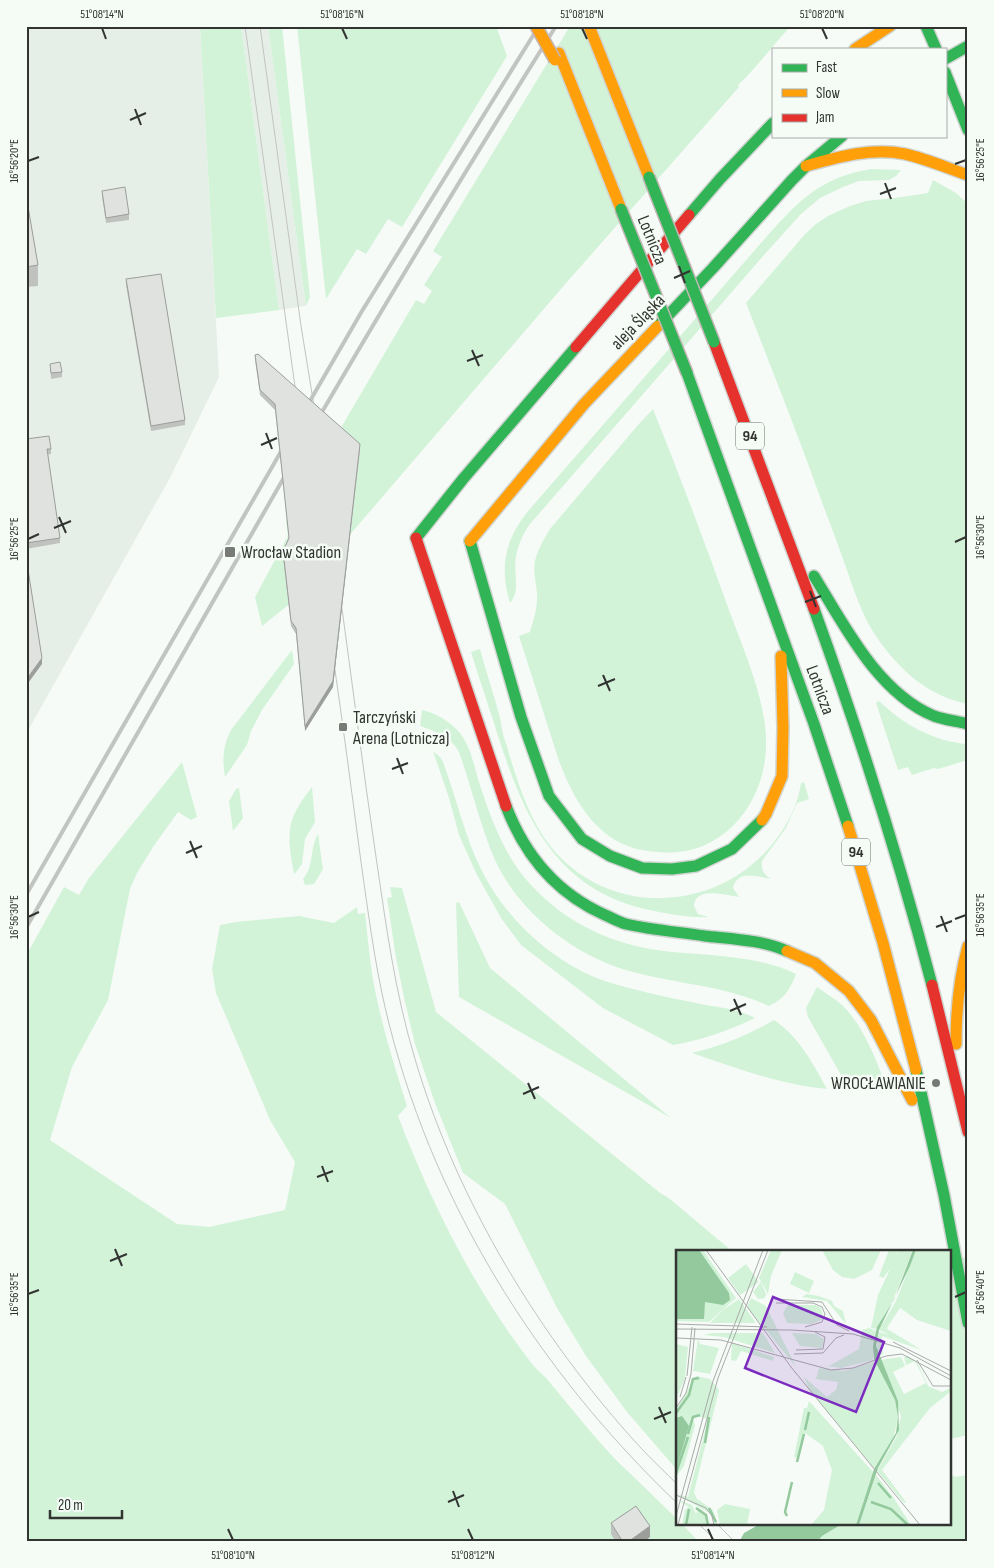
<svg xmlns="http://www.w3.org/2000/svg" width="994" height="1568" font-family="'Sofia Sans Condensed',sans-serif">
	<style>
		.built { fill: #e6efe7 }
		.green { fill: #d2f3d8 }
		.water { fill: #93c99d }
		.pier { fill: #f6fbf7 }
		.lines { fill: none; stroke-linecap: round; stroke-linejoin: round }
		.fast-casing { stroke: #d1d5d2; stroke-width: 14 }
		.slow-casing { stroke: #d1d5d2; stroke-width: 14 }
		.jam-casing { stroke: #d1d5d2; stroke-width: 14 }
		.fast { stroke: #30b455; stroke-width: 11 }
		.slow { stroke: #ff9f0a; stroke-width: 11 }
		.jam { stroke: #e5322d; stroke-width: 11 }
		.tram { stroke: #c2c4c2; stroke-width: 1 }
		.rail { stroke: #c2c4c2; stroke-width: 4 }
		.fast-bridge-casing { stroke: #c3b7b6; stroke-width: 14; stroke-linecap: butt }
		.slow-bridge-casing { stroke: #c3b7b6; stroke-width: 14; stroke-linecap: butt }
		.fast-bridge { stroke: #30b455; stroke-width: 11 }
		.slow-bridge { stroke: #ff9f0a; stroke-width: 11 }
		.wall { fill: #c0c2c0 }
		.shaded-wall { fill: #9c9e9c }
		.building { fill: #dfe2df; stroke: #9c9e9c }
		.ticks { fill: none; stroke: #323432; stroke-width: 2 }
		.poi-dot { fill: #777a77; stroke: #f5fcf6; stroke-width: 2 }
		.labels { text-anchor: middle; dominant-baseline: central; stroke-width: 5; stroke-linejoin: round; paint-order: stroke }
		.shield { fill: #f5fcf6; stroke: #6c706d; stroke-width: 1 }
		.shield-label { font-size: 16px; font-weight: bold; fill: #323432 }
		.street-label { font-size: 18px; fill: #323432; stroke: #f5fcf6 }
		.poi-label { font-size: 18px; fill: #323432; stroke: #f5fcf6; text-anchor: start }
		.inset-river { fill: none; stroke: #93c99d; stroke-width: 2.5 }
		.inset-road { fill: none; stroke: #a8aba8; stroke-width: 1 }
		.view { fill: #7b2cbf; fill-opacity: 0.15; stroke: #7b2cbf; stroke-width: 2.5 }
		.inset-edge { fill: none; stroke: #323432; stroke-width: 2.5 }
		.neatline { fill: none; stroke: #323432; stroke-width: 2 }
		.ticks-label { font-size: 12px; text-anchor: middle; fill: #323432 }
	</style>
	<rect width="100%" height="100%" fill="#f6fbf7"/>
	<!-- built -->
	<g class="built">
		<path d="M26,26H200L219,377L171,476L26,734Z"/>
		<path d="M241,26H268L306,306L279,310Z"/>
	</g>
	<!-- green -->
	<g class="green">
		<path d="M200,26H241L279,310L216,318Z"/>
		<path d="M268,26H282L310,297L306,306Z"/>
		<path d="M297,26H496L507,56L402,227L388,219L366,254L357,249L326,299Z"/>
		<path d="M570,26H791C773,45 757,67 738,85L739,87L567,282L292,602L262,626L255,597L288,536L286,521L416,300L424,304L432,291L424,285L442,257L433,251Z"/>
		<path d="M872,169L901,170L896,176L889,180L859,181L843,187L820,198L801,214L764,255L530,524C523,534 518,544 516,557C513,573 521,590 510,603C499,567 505,539 529,510L761,243C796,204 818,177 872,169Z"/>
		<path d="M933,180L956,193L968,204V704C930,697 902,672 880,642C865,622 856,597 848,573C840,551 832,528 823,505C799,437 772,370 746,303L806,233L816,224L828,216L850,206L866,201L902,197L928,193Z"/>
		<path d="M653,409C680,476 705,543 729,610C744,651 768,704 766,748C764,806 720,859 658,852C642,851 629,848 615,840C586,822 571,792 559,761L519,636L530,632C534,619 538,606 537,593C536,582 533,572 535,561C538,549 544,539 550,529L638,425Z"/>
		<path d="M480,649C486,672 494,694 500,718C501,721 501,725 502,729C503,736 506,743 508,750C518,784 529,819 551,847C610,920 723,913 777,838C789,822 798,804 801,783L804,782L809,799L797,803L786,828L762,861C761,870 764,875 771,879C757,877 738,869 733,888L739,897C725,895 695,886 694,906L698,914L708,917C692,918 675,915 659,912C560,895 527,825 499,739C490,710 480,681 471,652Z"/>
		<path d="M292,650L294,664L262,710L251,731L247,745L225,777C222,760 223,745 231,730Z"/>
		<path d="M879,701C903,724 934,742 968,744V760L938,769L934,768L912,775L908,767L898,770L876,703Z"/>
		<path d="M422,710C436,713 451,722 460,733C471,747 474,766 479,782C491,819 505,858 532,886C560,916 594,935 632,945C658,952 686,953 712,955C741,958 769,961 796,974C790,990 784,999 769,1006C726,986 678,984 633,972C577,958 519,913 495,860C480,826 472,788 459,752C450,736 437,732 420,726Z"/>
		<path d="M433,751L440,757L443,762C456,797 465,837 481,869C504,916 546,956 594,977C609,983 625,987 641,991C664,997 688,1001 711,1006C726,1008 742,1011 755,1018C728,1031 702,1040 673,1045L603,1008L521,945L501,918L476,873L459,835L449,798Z"/>
		<path d="M182,762L197,817L191,820L178,812L153,847L137,873L130,889L108,1000L72,1067L50,1140L177,1224L209,1227L285,1210L295,1162L270,1120L216,993L212,969L220,925L236,922L299,916L334,923L357,907L358,914L365,913C368,939 370,965 375,990C383,1030 395,1068 407,1106L398,1116C431,1203 475,1291 533,1365C539,1372 546,1377 551,1384C573,1410 594,1437 618,1462C638,1481 658,1500 678,1520V1524H682L699,1542H26V956L64,887L79,895L89,878Z"/>
		<path d="M312,787L315,822L305,839L302,864L297,871L294,874C287,833 285,821 312,787Z"/>
		<path d="M239,788L243,818L233,831L229,801L236,789Z"/>
		<path d="M318,834L323,869L314,884L305,885L303,879C315,864 309,850 318,834Z"/>
		<path d="M390,887L402,888L436,1012L659,1192L670,1199L733,1252H678V1471L627,1412L586,1356L557,1308L505,1204L463,1173L435,1103L415,1044L405,1002L396,958L387,898L392,897Z"/>
		<path d="M459,902L490,968L671,1118L459,997L456,903Z"/>
		<path d="M817,987C825,993 834,998 842,1005C862,1024 876,1058 885,1084C870,1088 858,1092 845,1082L808,1017L806,1008Z"/>
		<path d="M774,1020C799,1037 813,1063 827,1089C781,1085 736,1068 692,1053C722,1046 748,1035 774,1020Z"/>
		<path d="M968,1257V1438L950,1441V1261Z"/>
		<path d="M968,1473V1542H817L822,1536L842,1524H950V1476Z"/>
	</g>
	<!-- water -->
	<path class="water" d="M760,1524H842L822,1536L817,1542H739L744,1533Z"/>
	<!-- pier -->
	<path class="pier" d="M968,1435V1475L954,1477L950,1439Z"/>
	<g class="lines">
		<!-- fast casing -->
		<g class="fast-casing">
			<g id="fast">
				<path d="M926,26L936,49"/>
				<path d="M945,59L968,46"/>
				<path d="M945,72L968,130"/>
				<path d="M689,215L720,179L773,123"/>
				<path d="M658,326L713,268L792,180L806,166L842,136"/>
				<path d="M687,373L814,724L848,826"/>
				<path d="M416,538L463,479L576,347"/>
				<path d="M470,541L521,717L549,796L582,839L610,856L642,868L672,869L696,866L732,849L762,820"/>
				<path d="M814,576C844,625 878,693 934,716C945,720 957,721 968,724"/>
				<path d="M814,609C859,733 899,858 932,985"/>
				<path d="M506,806C525,856 556,893 605,915C612,918 619,922 626,924C652,930 679,932 705,936C732,939 762,940 787,951"/>
				<path d="M916,1070L944,1195L968,1323"/>
			</g>
		</g>
		<!-- slow casing -->
		<g class="slow-casing">
			<g id="slow">
				<path d="M589,26L649,177"/>
				<path d="M855,49L890,26"/>
				<path d="M559,53L621,209"/>
				<path d="M806,166C838,157 872,147 905,154C927,159 947,168 968,175"/>
				<path d="M470,541L584,404L658,326"/>
				<path d="M762,820L766,814L782,776L783,728L781,656"/>
				<path d="M848,826L883,943L916,1070"/>
				<path d="M787,951L815,963L849,991L871,1020L912,1100"/>
				<path d="M956,1044C956,1011 959,978 968,946"/>
			</g>
		</g>
		<!-- jam casing -->
		<g class="jam-casing">
			<g id="jam">
				<path d="M714,342L814,609"/>
				<path d="M576,347L689,215"/>
				<path d="M416,538L506,806"/>
				<path d="M932,985L968,1132"/>
			</g>
		</g>
		<!-- fast -->
		<use href="#fast" class="fast"/>
		<!-- slow -->
		<use href="#slow" class="slow"/>
		<!-- jam -->
		<use href="#jam" class="jam"/>
		<!-- tram -->
		<g class="tram">
			<path d="M245,26L297,401"/>
			<path d="M260,26L301,326L316,418"/>
			<path d="M340,594C352,681 363,769 376,857C386,925 395,993 415,1059C457,1201 540,1338 640,1447C652,1460 665,1472 678,1485"/>
			<path d="M333,656C343,725 352,794 361,862C368,911 374,959 385,1007C429,1198 537,1370 678,1504"/>
			<path d="M699,1524L717,1542"/>
			<path d="M717,1524L735,1542"/>
		</g>
		<!-- rail -->
		<g class="rail">
			<path d="M303,413L362,311L539,26"/>
			<path d="M315,424C393,290 474,157 556,26"/>
			<path d="M26,895L287,441"/>
			<path d="M26,928L290,467"/>
		</g>
		<!-- fast-bridge casing -->
		<g class="fast-bridge-casing">
			<g id="fast-bridge">
				<path d="M649,177L714,342"/>
				<path d="M621,209L687,373"/>
			</g>
		</g>
		<!-- slow-bridge casing -->
		<g class="slow-bridge-casing">
			<path id="slow-bridge" d="M536,26L555,60"/>
		</g>
		<!-- fast-bridge -->
		<use href="#fast-bridge" class="fast-bridge"/>
		<!-- slow-bridge -->
		<use href="#slow-bridge" class="slow-bridge"/>
	</g>
	<!-- wall -->
	<g class="wall">
		<path d="M102,191L129,214V220L106,223L102,196Z"/>
		<path d="M26,195L38,265V286L26,287Z"/>
		<path d="M126,279L185,420V425L151,431L126,285Z"/>
		<path d="M255,355L360,450L333,687L305,731L296,634L291,626L283,556V551L289,539L275,410L260,395L255,360Z"/>
		<path d="M50,364L62,372V377L51,379Z"/>
		<path d="M26,439L51,449V454L47,455L60,538V543L26,549Z"/>
		<path d="M611,1523L650,1537L643,1542H616L611,1534Z"/>
	</g>
	<!-- shaded-wall -->
	<g class="shaded-wall">
		<path d="M360,444L333,687L305,731V726Z"/>
		<path d="M42,658V664L26,686V680Z"/>
		<path d="M650,1526V1537L643,1542H628Z"/>
	</g>
	<!-- building -->
	<g class="building">
		<path d="M125,187L129,214L106,218L102,191Z"/>
		<path d="M26,195L38,265L26,267Z"/>
		<path d="M161,274L185,420L151,426L126,279Z"/>
		<path d="M258,354L360,444L333,681L305,726L296,628L291,621L283,551L289,538L275,404L260,390L255,355Z"/>
		<path d="M60,362L62,372L51,373L50,364Z"/>
		<path d="M49,436L51,449H47L60,538L26,543V439Z"/>
		<path d="M26,557L42,658L26,680Z"/>
		<path d="M636,1506L650,1526L628,1542H623L611,1523Z"/>
	</g>
	<!-- ticks -->
	<path class="ticks" d="M102,28L106,39M342,28L347,39M582,28L587,39M822,28L827,39M135,109L141,125M130,120L146,113M28,161L39,157M955,164L966,160M885,183L891,199M880,194L896,188M679,266L685,283M674,278L690,271M472,350L479,366M467,361L483,355M266,433L272,449M261,445L277,438M59,517L66,533M54,528L71,521M28,539L39,534M955,542L966,537M810,591L816,607M805,602L821,596M603,675L610,691M598,686L615,679M397,758L403,774M392,769L408,763M190,841L197,858M186,853L202,846M941,916L947,932M28,917L39,912M955,919L966,915M936,927L952,921M734,999L741,1015M730,1011L746,1004M528,1083L535,1099M523,1094L539,1087M322,1166L328,1182M317,1177L333,1171M115,1249L122,1266M110,1261L127,1254M28,1294L39,1290M955,1297L966,1292M659,1407L666,1423M654,1419L671,1412M453,1491L459,1507M448,1502L464,1495M228,1529L233,1540M468,1529L473,1540M708,1529L713,1540"/>
	<!-- markers -->
	<g class="poi-dot">
		<rect x="224" y="546" width="12" height="12" rx="2.5"/>
		<rect x="338" y="722" width="10" height="10" rx="2.5"/>
		<circle cx="936" cy="1083" r="5"/>
	</g>
	<g class="labels">
		<!-- shield labels -->
		<g class="shield">
			<rect x="736" y="422.5" width="28" height="27" rx="4"/>
			<rect x="842" y="838.5" width="28" height="27" rx="4"/>
		</g>
		<g class="shield-label">
			<text x="750" y="436">94</text>
			<text x="856" y="852">94</text>
		</g>
		<!-- street labels -->
		<g class="street-label">
			<text transform="translate(652 240) rotate(68)">Lotnicza</text>
			<text transform="translate(638 322) rotate(-46)">aleja Śląska</text>
			<text transform="translate(820 690) rotate(70)">Lotnicza</text>
		</g>
		<!-- poi labels -->
		<g class="poi-label">
			<text x="241" y="552">Wrocław Stadion</text>
			<text x="353" y="717">Tarczyński<tspan x="353" dy="21">Arena (Lotnicza)</tspan></text>
			<text x="926" y="1083" text-anchor="end">WROCŁAWIANIE</text>
		</g>
	</g>
	<!-- overview -->
	<g transform="translate(676 1250)">
		<rect width="275" height="275" fill="#f6fbf7"/>
		<path d="M0,0H27L60,48L33,72L0,71ZM95,0H106L95,26L92,44L83,28ZM146,0H205L196,20L178,29L166,27L157,20ZM213,0H222L218,14L207,28L203,26ZM223,0H237L215,55L200,79L195,78L202,45ZM240,0H275V81L241,70L224,58L212,76L211,79L246,100L203,80L220,51ZM70,14L83,32L64,45L52,28ZM119,22L138,31L133,43L114,34ZM85,32L90,44L89,48L82,49L77,42ZM131,44L143,46L156,51L158,56L167,61L170,74L151,51L126,47ZM75,48L90,56L120,117L71,57ZM63,49L80,73H34L47,60ZM112,55H139L145,58L147,65L145,70L135,74L111,73L107,63ZM193,78L200,81L197,110L165,118L142,115L153,116L183,99L186,80ZM203,82L214,85L245,100L206,86V90L227,97L206,90L207,104L203,107L200,98ZM37,83H87L99,103L48,87L27,85ZM116,83L140,84L148,89L146,98L124,96ZM22,89L24,94L43,98L34,124L17,121ZM56,93L98,107L97,111L65,101L60,111L55,110ZM0,94L12,97L9,128L0,149ZM232,106L241,112L252,136L266,142L274,138V142L254,158L206,220L230,252L228,253L201,221L221,186L225,166L204,110L225,107L229,116L217,122L228,144L250,133L239,111L230,115L228,107ZM200,111L219,150L222,167L217,191L198,218L133,139L128,127L151,147L160,140L162,132L140,129L143,118L167,121ZM20,126L34,129L43,140L18,242L21,249L37,260L42,275H39L37,265L0,244L12,247L32,169L21,166L17,169L19,175L8,216L0,227V160ZM133,151L197,222L180,275H135L148,260L156,220L147,196L129,183L123,209L118,207L128,158H131ZM200,225L217,247L235,275H183ZM0,249L16,255L20,264L22,260L18,257L27,261L34,275H6L9,260L13,257ZM49,254L74,259L71,275H44L41,260Z" fill="#d2f3d8"/>
		<path d="M0,0H23L53,43L54,50L47,55L29,52L28,69H0ZM237,0H240L234,16L203,80L200,96L222,151L223,180L202,218L183,275H180L198,219L220,183L222,167L219,150L198,109L197,96L201,77L218,50ZM6,166L13,176L0,220V168Z" fill="#93c99d"/>
		<path class="inset-river" d="M0,163L13,145L17,129L23,128M129,180L133,162M12,184L17,167L24,165M29,193L33,167M121,212L128,184M0,223L12,187M202,233L215,248M195,252L215,259L232,275M20,258L30,265L32,275M33,258L40,272M111,266L109,262L116,232M10,275L13,259"/>
		<path class="inset-road" d="M30,0L115,117L244,275M99,49L146,52L161,75L173,81M100,53H137L146,57L149,64L146,72L129,77M0,74L91,77M0,79L115,80L177,84L224,98L275,126M0,88L45,90L155,120L177,118L210,106L226,104L275,130M217,92L275,121M120,100L147,99L149,87L139,82M118,104L147,103L160,88L168,85M241,110L257,136H275M15,124L19,78M11,126L16,77M4,147L10,127M0,158L10,143L15,124M0,245L30,258L36,266L38,275M0,266L37,131L87,0M2,275L42,128L92,0"/>
		<path class="view" d="M97,47L208,92L180,162L69,118Z"/>
		<rect width="275" height="275" class="inset-edge"/>
	</g>
	<!-- border -->
	<rect width="994" height="1568" fill="none" stroke="#f5fcf6" stroke-width="55"/>
	<!-- legend -->
	<rect x="772" y="48" width="175" height="90" fill="#f5fcf6" stroke="#a7aca8"/>
	<rect x="782" y="64" width="25" height="8" fill="#30b455" stroke="#a7aca8"/>
	<text x="816" y="72" font-size="15" fill="#323432">Fast</text>
	<rect x="782" y="89" width="25" height="8" fill="#ff9f0a" stroke="#a7aca8"/>
	<text x="816" y="98" font-size="15" fill="#323432">Slow</text>
	<rect x="782" y="114" width="25" height="8" fill="#e5322d" stroke="#a7aca8"/>
	<text x="816" y="122" font-size="15" fill="#323432">Jam</text>
	<!-- scale -->
	<path d="M50 1510v8h72v-8" fill="none" stroke="#323432" stroke-width="2.5"/>
	<text x="58" y="1510" font-size="15" fill="#323432" stroke="#f5fcf6" stroke-width="4" paint-order="stroke">20 m</text>
	<rect x="28" y="28" width="938" height="1512" class="neatline"/>
	<g class="ticks-label">
		<text x="102" y="18">51°08'14"N</text>
		<text x="342" y="18">51°08'16"N</text>
		<text x="582" y="18">51°08'18"N</text>
		<text x="822" y="18">51°08'20"N</text>
		<text transform="translate(980 160) rotate(-90)" y="4">16°56'25"E</text>
		<text transform="translate(14 161) rotate(-90)" y="4">16°56'20"E</text>
		<text transform="translate(980 537) rotate(-90)" y="4">16°56'30"E</text>
		<text transform="translate(14 539) rotate(-90)" y="4">16°56'25"E</text>
		<text transform="translate(980 915) rotate(-90)" y="4">16°56'35"E</text>
		<text transform="translate(14 917) rotate(-90)" y="4">16°56'30"E</text>
		<text transform="translate(980 1292) rotate(-90)" y="4">16°56'40"E</text>
		<text transform="translate(14 1294) rotate(-90)" y="4">16°56'35"E</text>
		<text x="233" y="1559">51°08'10"N</text>
		<text x="473" y="1559">51°08'12"N</text>
		<text x="713" y="1559">51°08'14"N</text>
	</g>
</svg>
